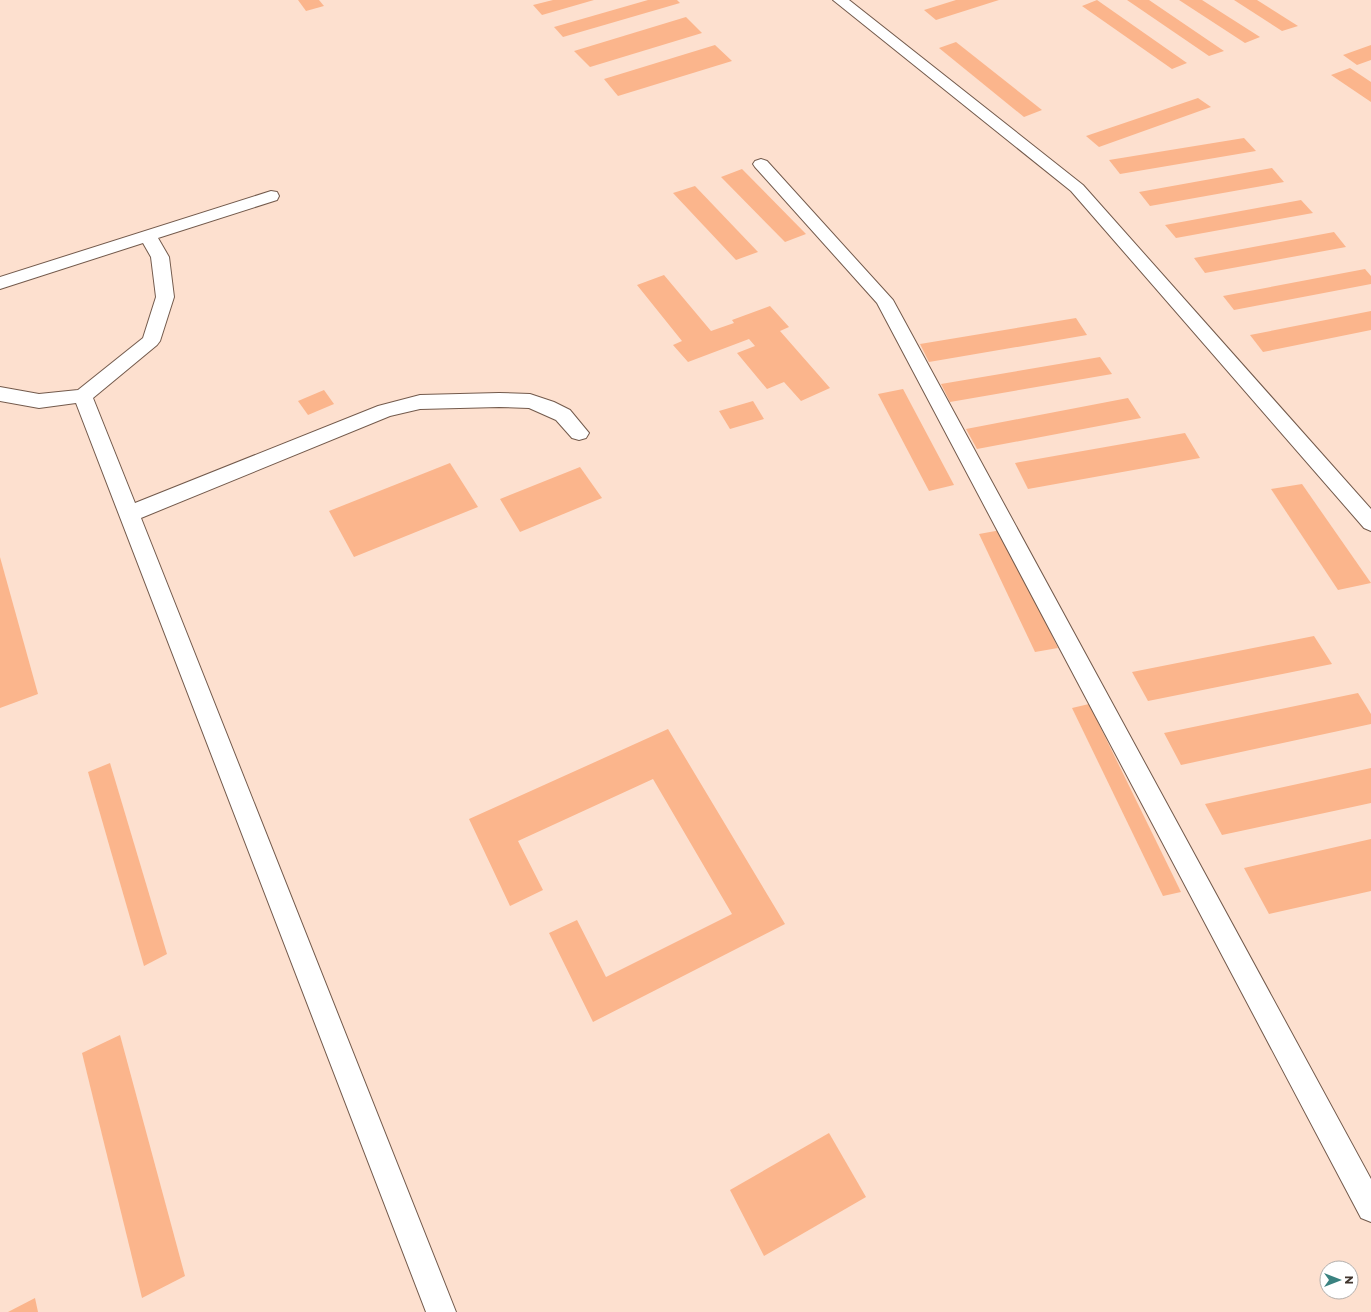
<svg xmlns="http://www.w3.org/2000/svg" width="1371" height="1312" font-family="Montserrat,sans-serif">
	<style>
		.building { fill: #fbb58c }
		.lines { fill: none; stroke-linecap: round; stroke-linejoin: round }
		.minor-casing { stroke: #735a4c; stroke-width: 2 }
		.minor { fill: #fff; fill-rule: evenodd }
	</style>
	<rect width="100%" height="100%" fill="#fde0cf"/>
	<!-- building -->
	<g class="building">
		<path d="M298,0H319L324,6L306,11Z"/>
		<path d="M553,0H594L542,15L533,5Z"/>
		<path d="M648,0H677L680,3L563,37L554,27Z"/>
		<path d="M956,0H999L936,20L924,10Z"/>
		<path d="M1097,0L1187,63L1172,69L1082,6Z"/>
		<path d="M1127,0H1149L1224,51L1209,56Z"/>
		<path d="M1179,0H1202L1260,37L1245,43Z"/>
		<path d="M1234,0H1257L1298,26L1282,31Z"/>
		<path d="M686,17L702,33L590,67L574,51Z"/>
		<path d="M956,42L1042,110L1024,117L939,48Z"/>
		<path d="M715,45L732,61L618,96L604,79Z"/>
		<path d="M1371,45V60L1357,65L1343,55Z"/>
		<path d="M1350,68L1371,82V102L1331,75Z"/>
		<path d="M1198,98L1211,107L1099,147L1086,136Z"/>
		<path d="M1244,138L1256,151L1120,174L1109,160Z"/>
		<path d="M1272,168L1284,182L1150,206L1139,192Z"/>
		<path d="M742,169L806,234L785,242L721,177Z"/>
		<path d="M695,186L758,252L736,260L673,193Z"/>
		<path d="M1301,200L1313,213L1176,238L1165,225Z"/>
		<path d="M1334,232L1346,247L1205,273L1194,258Z"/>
		<path d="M1365,269L1371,276V284L1234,310L1223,296Z"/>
		<path d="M664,275L711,331L734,323L732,320L770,306L789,327L780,331L830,388L801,401L784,382L767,389L737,353L755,346L749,339L688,362L673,345L682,341L637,285Z"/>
		<path d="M1371,311V330L1263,352L1250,335Z"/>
		<path d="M1076,318L1087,335L929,362L920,344Z"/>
		<path d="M1100,357L1112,374L950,402L941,384Z"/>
		<path d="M903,389L954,485L929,491L878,394Z"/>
		<path d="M324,390L334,404L308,415L298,401Z"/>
		<path d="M1128,398L1141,418L977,449L966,429Z"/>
		<path d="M753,401L764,419L730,429L719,411Z"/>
		<path d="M1185,433L1200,458L1028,489L1015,463Z"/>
		<path d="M450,463L478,507L354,557L329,511Z"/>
		<path d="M580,467L602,498L520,532L500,499Z"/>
		<path d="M1302,484L1371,583L1338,590L1271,489Z"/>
		<path d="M1001,530L1058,648L1035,652L979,534Z"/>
		<path d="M0,557L38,694L0,708Z"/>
		<path d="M1314,636L1332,664L1148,701L1132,672Z"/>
		<path d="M1358,693L1371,714V724L1181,765L1164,733Z"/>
		<path d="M1089,704L1181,892L1163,896L1072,708Z"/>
		<path d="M668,729L785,924L593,1022L549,933L577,920L606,977L732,914L653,779L518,841L543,890L510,906L469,819Z"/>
		<path d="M110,763L167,954L144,966L88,772Z"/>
		<path d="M1371,768V803L1222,835L1205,804Z"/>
		<path d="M1371,839V891L1269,914L1244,868Z"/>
		<path d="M120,1035L185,1276L142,1298L82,1053Z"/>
		<path d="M829,1133L866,1197L764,1256L730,1190Z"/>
		<path d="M35,1298L38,1312H8Z"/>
	</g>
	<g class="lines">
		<!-- minor casing -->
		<g class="minor-casing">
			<g id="minor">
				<path d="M833,0H849L1083,185L1371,509V531L1364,528L1071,191Z"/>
				<path d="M761,159L767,161L893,300L1371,1179V1222L1361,1218L877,303L755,167L753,164L755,161Z"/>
				<path d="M271,191L277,192L279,196L277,200L158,238L169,257L174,297L160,341L157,345L93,398L135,503L378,406L420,395L499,393L530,394L554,402L570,410L589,433L586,438L579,440L572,438L556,420L529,408L499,407L420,409L390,416L141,518L456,1312H426L76,403L39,408L0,401V387L39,394L78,390L143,338L156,297L151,257L143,243L0,289V277Z"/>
			</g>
		</g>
		<!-- minor -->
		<use href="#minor" class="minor"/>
	</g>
	<!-- north arrow -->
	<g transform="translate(1339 1280) rotate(90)"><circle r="19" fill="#ffffff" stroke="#b3afac"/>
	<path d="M0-3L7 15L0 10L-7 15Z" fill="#3a8280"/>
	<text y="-6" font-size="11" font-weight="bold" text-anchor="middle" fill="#41362f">N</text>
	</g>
</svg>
